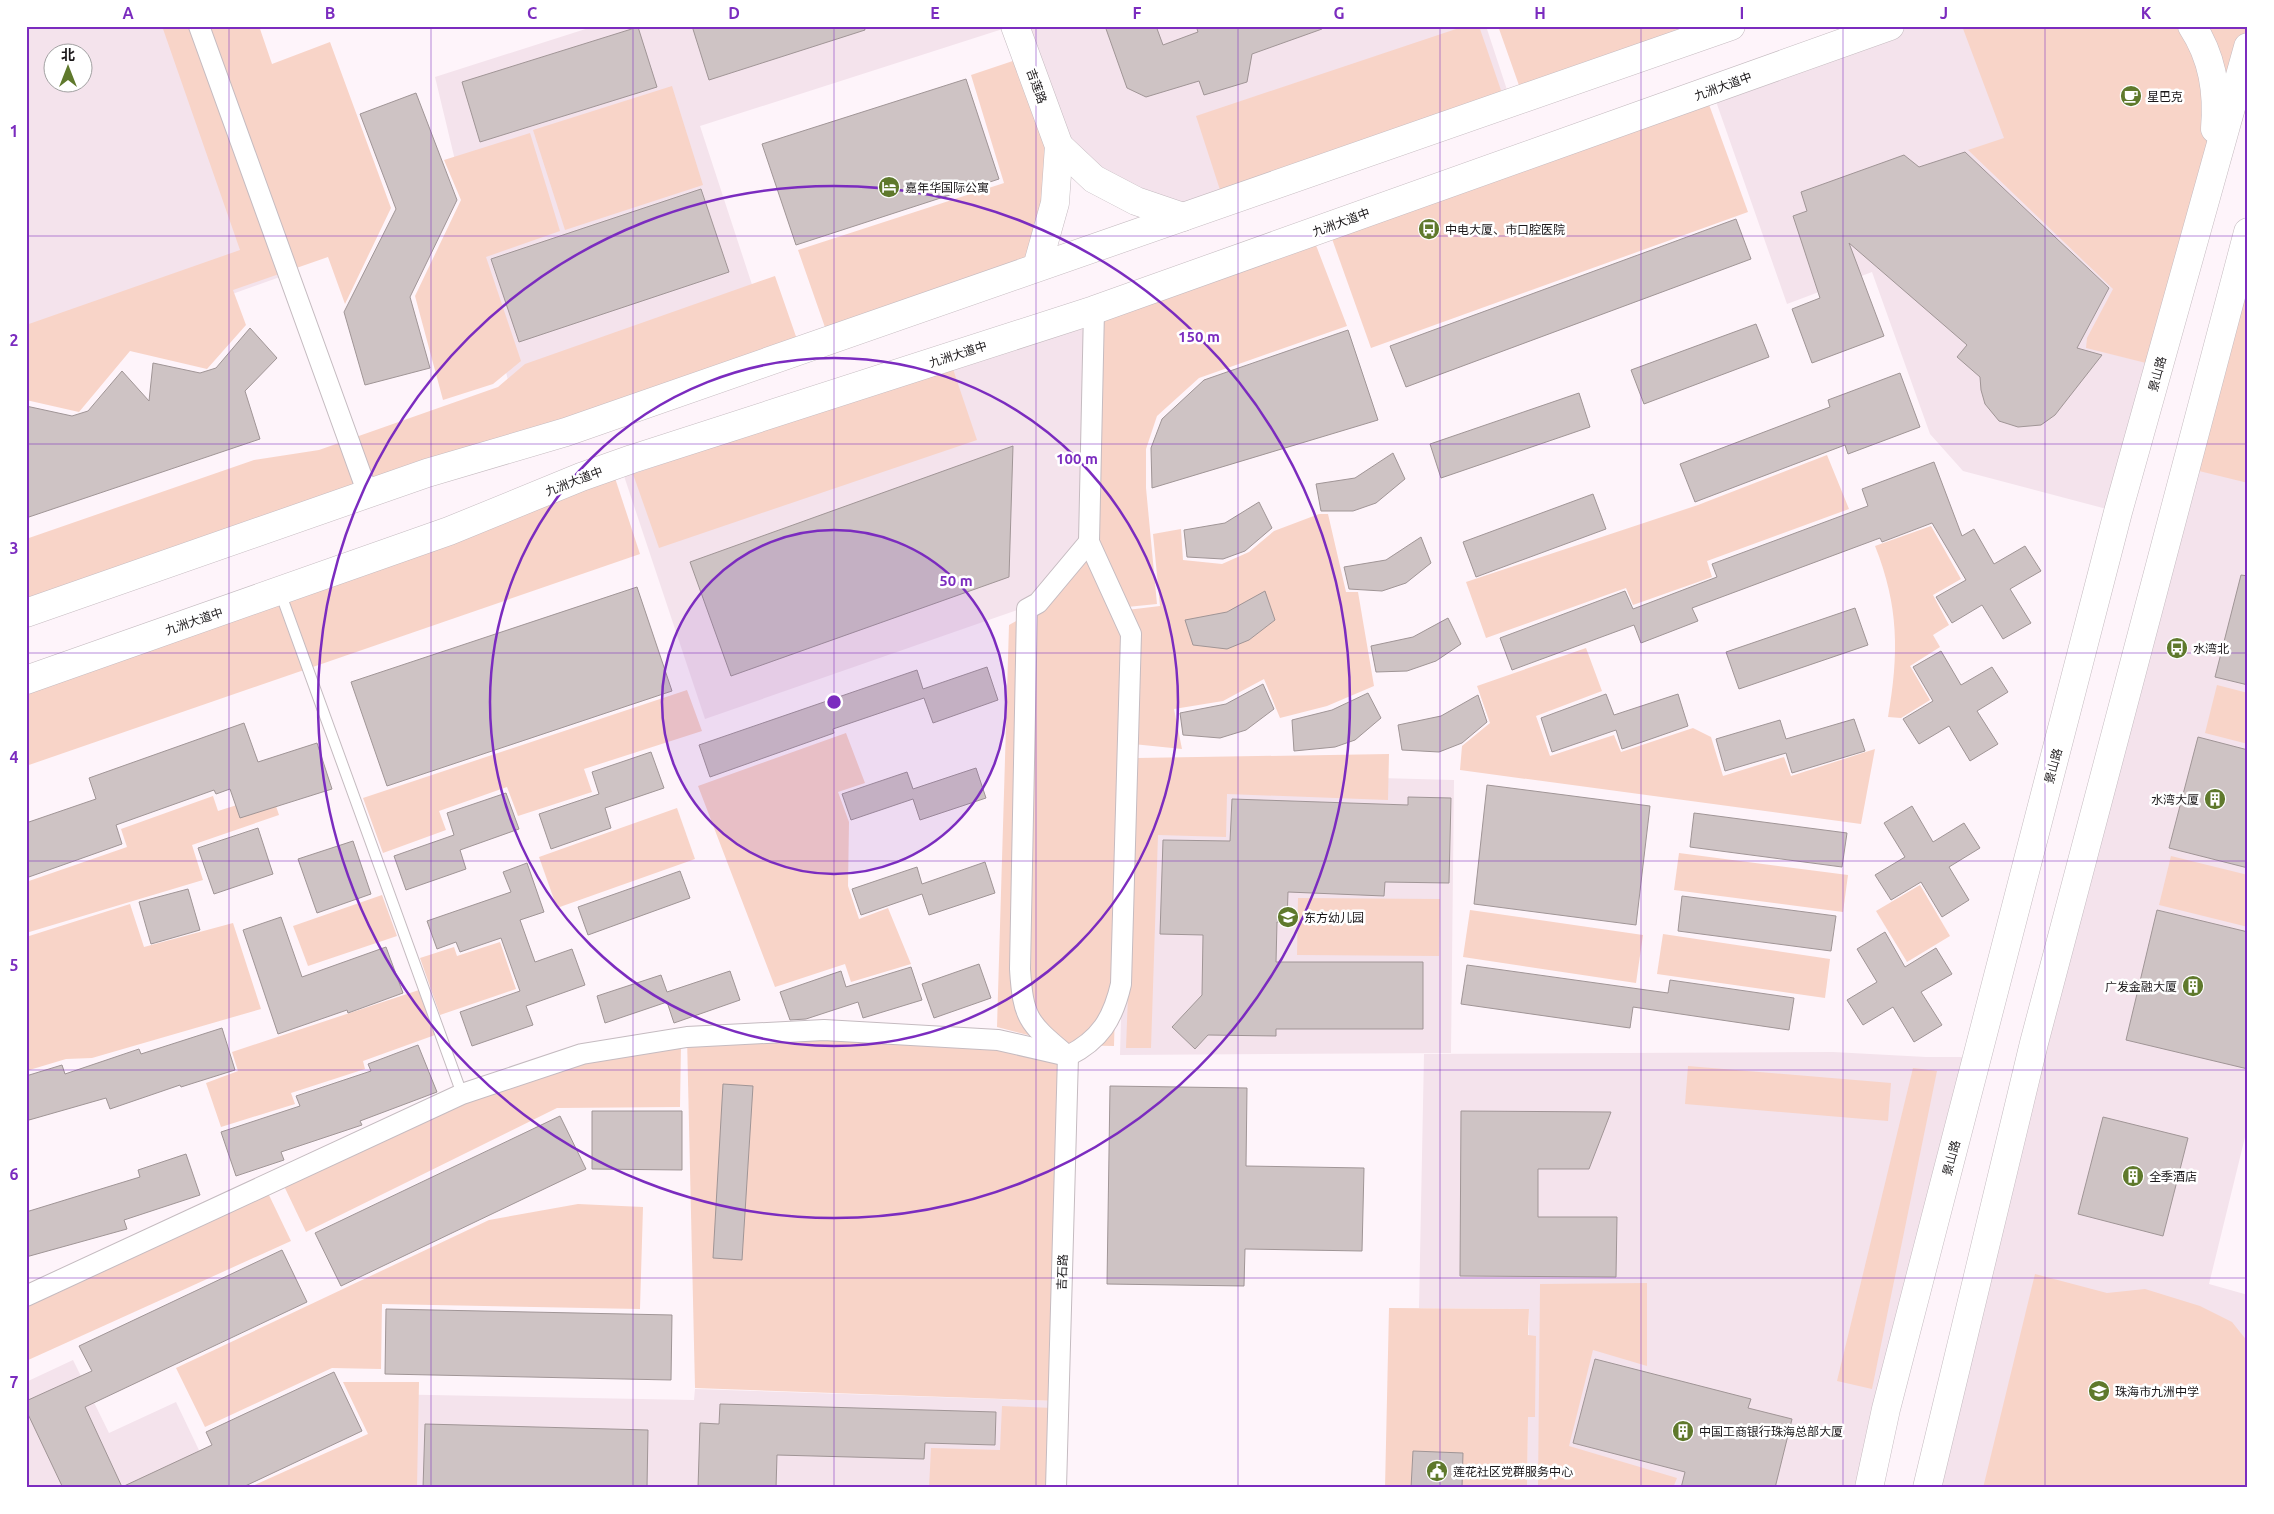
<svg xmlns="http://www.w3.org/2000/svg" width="2274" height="1514" font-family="Ubuntu,'Noto Sans SC',sans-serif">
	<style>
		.built { fill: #f4e3ec; fill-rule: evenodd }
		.green { fill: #f8d4c8 }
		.building { fill: #cec3c4; stroke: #a09596 }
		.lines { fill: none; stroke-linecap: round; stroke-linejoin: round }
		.lane-casing { stroke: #c5bbc0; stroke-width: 12 }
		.street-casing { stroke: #c5bbc0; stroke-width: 22 }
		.secondary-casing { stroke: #c5bbc0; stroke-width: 29 }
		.primary-casing { stroke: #c5bbc0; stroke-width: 29 }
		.lane { stroke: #fff; stroke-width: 10 }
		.street { stroke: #fff; stroke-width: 20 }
		.secondary { stroke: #fff; stroke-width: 28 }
		.primary { stroke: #fff; stroke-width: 28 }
		.grid { fill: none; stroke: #7b2cbf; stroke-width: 1; stroke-opacity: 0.55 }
		.ring { fill: none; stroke: #7b2cbf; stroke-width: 2.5 }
		.labels { text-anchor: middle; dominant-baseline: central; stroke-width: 5; stroke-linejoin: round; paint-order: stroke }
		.street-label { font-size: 12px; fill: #1a1719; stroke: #fff }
		.poi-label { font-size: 12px; fill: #1a1719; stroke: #fff; text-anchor: start }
		.centre { fill: #7b2cbf; stroke: #fff; stroke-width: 2.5 }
		.ring-label { font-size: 15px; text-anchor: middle; font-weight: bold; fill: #7b2cbf; stroke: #fff; stroke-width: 5; stroke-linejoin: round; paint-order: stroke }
		.neatline { fill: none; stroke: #7b2cbf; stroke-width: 2 }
		.grid-label { font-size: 16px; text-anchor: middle; font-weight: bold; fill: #7b2cbf }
	</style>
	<rect width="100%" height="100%" fill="#fef4fa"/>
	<!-- built -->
	<g class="built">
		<path d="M26,26H204L294,272L26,368ZM52,52H82V82H52Z"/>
		<path d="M595,26H1012L700,126L776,358L524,447L435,77Z"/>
		<path d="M1016,26H1486L1511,102L1183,216L1059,146Z"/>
		<path d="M1891,26H2191L2213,72L2118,512L1963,471L1930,434L1872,272L1787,304L1712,90Z"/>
		<path d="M2248,234V1125L2209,1284L2248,1295V1488H1927Z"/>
		<path d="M1093,311L1088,542L1037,603L705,719L620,464Z"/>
		<path d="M1128,771L1454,780L1451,1053L1120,1055Z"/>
		<path d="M1833,1052L1926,1057H1977L1868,1488H1527L1529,1309L1419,1308L1424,1054Z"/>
		<path d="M73,1360L109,1433L176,1402L217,1488H26V1382Z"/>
		<path d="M695,1389L1058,1401L1056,1488H303L378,1452V1394L694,1400Z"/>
	</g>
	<!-- green -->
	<g class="green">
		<path d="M162,26H259L272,64L330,42L391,208L345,304L328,257L233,290L246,325L207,369L130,351L79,412L26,400V325L240,250Z"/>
		<path d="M1465,26H1479L1504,99L1221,193L1196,116Z"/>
		<path d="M1498,26H1707L1521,91Z"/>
		<path d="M1962,26H2184L2211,109L2205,181L2154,365L2086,348L2087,338L2113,289L1968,150L2004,138Z"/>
		<path d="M2197,26H2248V34L2226,111Z"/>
		<path d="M1022,58L1052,147L1029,265L827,333L798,250L1004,183L971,75Z"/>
		<path d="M672,86L703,185L565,230L533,130Z"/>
		<path d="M1707,99L1748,212L1371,348L1331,236Z"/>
		<path d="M530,133L560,231L486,257L521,361L493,384L443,400L415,296L461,200L444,160Z"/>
		<path d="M1314,240L1347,326L1199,378L1157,416L1146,449V488L1157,604L1127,607L1095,542L1103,316Z"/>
		<path d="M2248,262V483L2195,470Z"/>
		<path d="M775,276L800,348L26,622V539L254,460L319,450L498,387L525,364Z"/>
		<path d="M952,366L977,440L659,548L633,474Z"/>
		<path d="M1827,455L1849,509L1707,561L1712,577L1633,605L1626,588L1486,638L1466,582L1698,505Z"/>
		<path d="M615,478L640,554L26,766V681Z"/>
		<path d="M1319,514H1328L1346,592H1358L1374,686L1327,706L1280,718L1264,679L1223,701L1174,709L1182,749L1133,744L1127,610L1160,606L1153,534L1181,529L1183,560L1222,564L1249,552L1274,531Z"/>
		<path d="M1931,526L1961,579L1933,595L1949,625L1933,635L1940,647L1910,666L1930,700L1901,718L1888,717C1899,654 1899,606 1875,546Z"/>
		<path d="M1088,555L1125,636L1114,1046L1067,1045L997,1027L1009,625L1041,607Z"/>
		<path d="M1586,648L1602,691L1536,716L1550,756L1614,735L1621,752L1693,728L1711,737L1723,776L1784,757L1791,776L1875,749L1861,824L1460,770L1462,746L1490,723L1477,686Z"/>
		<path d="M2217,685L2248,693V744L2205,733Z"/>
		<path d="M687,690L702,731L584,769L592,792L518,816L507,787L439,811L446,830L383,853L363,798Z"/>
		<path d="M846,733L865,783L838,792L849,822L848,886L859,919L888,908L911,964L851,982L845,964L775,987L698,786Z"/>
		<path d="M1389,754L1388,800L1227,794L1226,837L1158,835L1151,1048H1126L1137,758Z"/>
		<path d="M272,794L279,815L192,845L203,880L26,933V882L127,847L121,829L213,796L218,811Z"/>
		<path d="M677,808L695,859L557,908L539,857Z"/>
		<path d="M1679,853L1848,875L1843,912L1674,890Z"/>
		<path d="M2171,856L2248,875V927L2159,905Z"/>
		<path d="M1920,885L1950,936L1907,962L1876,911Z"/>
		<path d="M382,895L397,936L308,966L293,926Z"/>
		<path d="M1298,898L1440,899L1439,956L1297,955Z"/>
		<path d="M130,904L144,947L233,923L261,1009L92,1058L66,1059L26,1071V937Z"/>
		<path d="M1470,910L1643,935L1636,983L1463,957Z"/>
		<path d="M1663,934L1830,959L1825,998L1657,974Z"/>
		<path d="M500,942L516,989L440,1015L420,958L454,947L457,956Z"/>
		<path d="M419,990L435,1035L363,1061L365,1069L291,1093L295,1104L221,1127L206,1083L238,1071L232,1052Z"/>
		<path d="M824,1030L1068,1056L1058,1401L695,1388L687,1037Z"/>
		<path d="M681,1045L680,1107L557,1108L306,1232L284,1186L462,1098L585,1061Z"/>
		<path d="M1688,1066L1891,1083L1888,1121L1685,1104Z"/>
		<path d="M1913,1068L1937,1071L1872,1389L1837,1381Z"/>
		<path d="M267,1191L291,1241L26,1361V1304Z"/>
		<path d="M578,1204L643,1207L640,1309L382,1304L381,1369L332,1368L205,1427L176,1368L489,1220Z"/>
		<path d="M2035,1274L2107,1293L2145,1289L2200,1306L2232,1322L2248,1342V1488H1983Z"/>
		<path d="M1647,1283V1366L1593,1350L1569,1446L1677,1478L1673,1488H1538L1540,1284Z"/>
		<path d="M1389,1308L1529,1309L1528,1335L1536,1336L1535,1417H1528L1527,1488H1385Z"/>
		<path d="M343,1382H419L417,1488H248L368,1434Z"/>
		<path d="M1002,1406L1053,1408L1051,1488H929L931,1448L1000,1450Z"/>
	</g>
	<!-- building -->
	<g class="building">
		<path d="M692,26H864L865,30L709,80Z"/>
		<path d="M1105,26H1156L1163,45L1198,32L1196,26H1321L1322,29L1252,54L1247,82L1204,95L1199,81L1146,97L1127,88Z"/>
		<path d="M638,27L657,87L480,142L462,82Z"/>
		<path d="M966,79L999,179L796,245L762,144Z"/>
		<path d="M416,93L457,200L410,297L430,368L365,385L344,312L396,209L360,114Z"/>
		<path d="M1965,152L2109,288L2077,348L2102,355L2055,415L2041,425L2018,427L1999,421L1985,404L1981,390L1980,377L1957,357L1967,345L1849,243L1884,336L1812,363L1792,309L1820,298L1793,216L1807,211L1801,192L1904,155L1919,167Z"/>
		<path d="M701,189L729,272L519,342L491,259Z"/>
		<path d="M1736,219L1751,259L1406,387L1390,346Z"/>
		<path d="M1756,324L1769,357L1644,404L1631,370Z"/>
		<path d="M250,328L277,358L245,391L260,439L26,518V406L72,416L88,411L122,371L149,401L153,363L200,373L216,368Z"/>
		<path d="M1348,330L1378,420L1152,488L1151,448L1162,419L1204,380Z"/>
		<path d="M1900,373L1920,427L1848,454L1845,445L1695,502L1680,464L1830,407L1828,400Z"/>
		<path d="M1579,393L1590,427L1441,478L1430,444Z"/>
		<path d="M1013,446L1009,577L731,676L690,562Z"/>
		<path d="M1393,453L1405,479L1376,503L1353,511H1321L1316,484L1355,478Z"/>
		<path d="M1934,462L1962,536L1974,529L1994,564L2025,546L2041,571L2010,589L2031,623L2003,639L1982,605L1952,623L1936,597L1966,580L1932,523L1882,542L1880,538L1692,608L1698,621L1641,643L1634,625L1512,670L1500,638L1625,591L1633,609L1717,577L1712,564L1868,506L1862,489Z"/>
		<path d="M1593,494L1606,529L1476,577L1463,542Z"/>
		<path d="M1259,502L1272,528L1245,551L1223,559L1187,557L1184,530L1225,523Z"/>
		<path d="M1421,537L1431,563L1406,583L1382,591L1349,589L1344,567L1386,560Z"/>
		<path d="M2241,575L2248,576V685L2215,677Z"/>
		<path d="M637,587L672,691L387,786L351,682Z"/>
		<path d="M1265,591L1275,620L1249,640L1227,649L1193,645L1185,620L1227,612Z"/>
		<path d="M1855,608L1868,645L1739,689L1726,652Z"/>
		<path d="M1448,618L1461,644L1436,661L1407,671L1376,672L1371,646L1413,637Z"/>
		<path d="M1941,651L1961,685L1992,667L2008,692L1977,711L1998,744L1970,761L1949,726L1919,744L1903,719L1933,701L1913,667Z"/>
		<path d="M987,667L998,700L933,723L924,698L833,729L834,733L710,777L699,745L917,670L923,689Z"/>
		<path d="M1263,684L1274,709L1246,730L1220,738L1183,735L1180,713L1226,704Z"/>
		<path d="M1368,693L1381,718L1355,740L1335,747L1294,751L1292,720L1332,710Z"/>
		<path d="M1606,694L1614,715L1678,694L1688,726L1622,749L1616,730L1552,752L1541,718Z"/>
		<path d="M1478,695L1487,722L1462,743L1439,752L1402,750L1398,725L1441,716Z"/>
		<path d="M1854,719L1865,751L1792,773L1786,753L1725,771L1716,739L1780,720L1786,739Z"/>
		<path d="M244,723L258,762L317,743L332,789L240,818L230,789L216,794L214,790L116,825L122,844L26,878V823L96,799L89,778Z"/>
		<path d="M2198,737L2248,750V868L2169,848Z"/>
		<path d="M651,752L664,788L605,808L611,828L551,849L539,814L599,794L592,772Z"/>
		<path d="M976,768L986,798L920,820L913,799L851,820L842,794L907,772L913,789Z"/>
		<path d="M1487,785L1650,806L1636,925L1474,904Z"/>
		<path d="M506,793L519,829L460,850L466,869L406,890L394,856L454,835L447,813Z"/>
		<path d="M1408,797L1451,798L1449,883L1385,882L1384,896L1288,892L1287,922H1277L1276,962H1423V1029H1276V1036L1208,1035L1195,1049L1172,1027L1202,995L1203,935L1160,934L1163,840L1230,841L1232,799L1408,805Z"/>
		<path d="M1912,806L1933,842L1964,823L1980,848L1949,867L1969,900L1942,917L1921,882L1891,900L1875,875L1905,857L1884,823Z"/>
		<path d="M1694,813L1847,833L1842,867L1690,847Z"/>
		<path d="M258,828L273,874L214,894L198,848Z"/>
		<path d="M353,841L371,894L317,913L298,859Z"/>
		<path d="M985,862L995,893L929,915L922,894L861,915L852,889L917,867L922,884Z"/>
		<path d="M527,863L544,912L520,920L535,962L572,949L585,985L526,1006L533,1025L472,1046L460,1012L520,991L501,938L460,952L456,942L437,949L427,921L511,892L503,872Z"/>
		<path d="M680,871L690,898L588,935L578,907Z"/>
		<path d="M188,889L200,930L151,944L139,902Z"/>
		<path d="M1682,896L1836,916L1831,951L1678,931Z"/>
		<path d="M2157,910L2248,932V1069L2126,1040Z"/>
		<path d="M281,917L302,977L386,947L403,993L348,1013L347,1010L278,1034L243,930Z"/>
		<path d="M1885,932L1905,967L1936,948L1952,974L1921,992L1942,1025L1914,1042L1893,1007L1863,1025L1847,1000L1877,982L1857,949Z"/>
		<path d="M979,964L991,998L934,1018L922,984Z"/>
		<path d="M1467,965L1668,993L1670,980L1794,998L1789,1030L1633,1007L1630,1028L1461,1004Z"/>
		<path d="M911,967L922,1000L863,1018L858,1002L806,1019L790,1020L780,992L841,971L846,987Z"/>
		<path d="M730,971L740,1000L674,1023L667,1002L605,1023L597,996L661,975L667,992Z"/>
		<path d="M222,1028L235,1070L181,1087L180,1085L110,1109L106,1098L29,1120L26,1111V1076L62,1065L65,1074L139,1049L141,1054Z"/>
		<path d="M418,1045L437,1092L360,1121L362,1125L281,1152L284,1160L236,1176L221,1132L300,1106L296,1096L371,1071L368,1064Z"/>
		<path d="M723,1084L753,1086L742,1260L713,1258Z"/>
		<path d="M1110,1086L1247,1088L1246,1166L1364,1168L1362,1251L1245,1249L1244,1286L1107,1284Z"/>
		<path d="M592,1111H682V1170L592,1169Z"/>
		<path d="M1461,1111L1611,1112L1589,1169H1538V1217H1617L1616,1277L1460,1276Z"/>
		<path d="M560,1116L586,1169L341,1286L315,1233Z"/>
		<path d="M2103,1117L2188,1138L2163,1236L2078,1214Z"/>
		<path d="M186,1154L200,1195L124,1220L127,1229L26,1257V1212L140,1177L138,1170Z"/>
		<path d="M282,1250L307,1302L85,1407L122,1487L212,1445L206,1432L334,1372L362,1431L241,1488H63L26,1410V1401L92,1371L79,1346Z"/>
		<path d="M386,1309L672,1315L671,1380L385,1374Z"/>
		<path d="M1595,1359L1751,1399L1748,1408L1792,1419L1775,1488H1681L1685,1472L1573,1443Z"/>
		<path d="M720,1404L996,1412L995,1445L925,1443L924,1459L777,1455L776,1488H698L700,1423L719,1424Z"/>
		<path d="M425,1424L648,1430L647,1488H423Z"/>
		<path d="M1413,1451L1463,1453L1462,1488H1411Z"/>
	</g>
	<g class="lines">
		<!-- lane casing -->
		<g class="lane-casing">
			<path id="lane" d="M280,592L462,1094"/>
		</g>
		<!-- street casing -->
		<g class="street-casing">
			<g id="street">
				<path d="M199,26L368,494"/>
				<path d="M1064,1053C1028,1023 1023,1017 1020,969L1027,609L1038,603L1089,542"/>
				<path d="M26,1296L462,1094L582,1054L687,1037L824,1030L998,1040L1068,1056C1100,1040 1113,1019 1121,984L1131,634L1089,542L1094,310"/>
				<path d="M1056,1488L1068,1056"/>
			</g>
		</g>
		<!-- secondary casing -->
		<g class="secondary-casing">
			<g id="secondary">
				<path d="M1015,26L1059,146L1055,203L1037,267"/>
				<path d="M1059,146L1094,179L1136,201L1183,217"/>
			</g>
		</g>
		<!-- primary casing -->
		<g class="primary-casing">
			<g id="primary">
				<path d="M2192,26C2213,58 2218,92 2215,129"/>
				<path d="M26,613L427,473L566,432L1731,26"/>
				<path d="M26,680L449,531L581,477L632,459L1094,310L1890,26"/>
				<path d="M1869,1488L1886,1409L2118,512L2248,47"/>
				<path d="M1927,1488L2034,1043L2248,232"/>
			</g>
		</g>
		<!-- lane -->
		<use href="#lane" class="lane"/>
		<!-- street -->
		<use href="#street" class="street"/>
		<!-- secondary -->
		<use href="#secondary" class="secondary"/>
		<!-- primary -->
		<use href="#primary" class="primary"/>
	</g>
	<!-- grid -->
	<path class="grid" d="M229,26V1488M431,26V1488M633,26V1488M834,26V1488M1036,26V1488M1238,26V1488M1440,26V1488M1641,26V1488M1843,26V1488M2045,26V1488M26,236H2248M26,444H2248M26,653H2248M26,861H2248M26,1070H2248M26,1278H2248"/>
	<!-- distance rings -->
	<circle cx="834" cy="702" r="172" fill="#7b2cbf" fill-opacity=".12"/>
	<g class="ring">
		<circle cx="834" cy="702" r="172"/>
		<circle cx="834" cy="702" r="344"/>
		<circle cx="834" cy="702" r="516"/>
	</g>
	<!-- icons -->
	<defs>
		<g id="cafe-disc" transform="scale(1.125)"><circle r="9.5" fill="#5f792c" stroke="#fff"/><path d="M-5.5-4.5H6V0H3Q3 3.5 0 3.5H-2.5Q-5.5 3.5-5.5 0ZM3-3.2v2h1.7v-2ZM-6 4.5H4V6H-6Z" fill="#fff"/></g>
		<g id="hotel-disc" transform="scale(1.125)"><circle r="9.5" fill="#5f792c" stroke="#fff"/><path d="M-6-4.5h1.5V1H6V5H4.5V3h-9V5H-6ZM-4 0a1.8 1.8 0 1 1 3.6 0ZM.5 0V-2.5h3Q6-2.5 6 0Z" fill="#fff"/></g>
		<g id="bus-disc" transform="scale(1.125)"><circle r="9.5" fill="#5f792c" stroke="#fff"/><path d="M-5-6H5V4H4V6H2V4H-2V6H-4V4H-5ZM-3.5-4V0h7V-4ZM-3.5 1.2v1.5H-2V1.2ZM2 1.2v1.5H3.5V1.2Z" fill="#fff"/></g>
		<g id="building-disc" transform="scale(1.125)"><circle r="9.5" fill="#5f792c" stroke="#fff"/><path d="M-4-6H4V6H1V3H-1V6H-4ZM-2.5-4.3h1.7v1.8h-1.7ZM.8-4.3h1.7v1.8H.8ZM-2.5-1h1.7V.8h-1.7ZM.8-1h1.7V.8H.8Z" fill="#fff"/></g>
		<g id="school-disc" transform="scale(1.125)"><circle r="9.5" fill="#5f792c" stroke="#fff"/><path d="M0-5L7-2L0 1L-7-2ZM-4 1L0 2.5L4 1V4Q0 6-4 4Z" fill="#fff"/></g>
		<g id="civic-disc" transform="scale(1.125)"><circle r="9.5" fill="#5f792c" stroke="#fff"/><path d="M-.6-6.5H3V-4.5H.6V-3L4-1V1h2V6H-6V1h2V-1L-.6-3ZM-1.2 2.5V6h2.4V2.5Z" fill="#fff"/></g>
	</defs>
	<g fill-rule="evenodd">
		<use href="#cafe-disc" x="2131" y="96"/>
		<use href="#hotel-disc" x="889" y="187"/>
		<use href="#bus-disc" x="1429" y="229"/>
		<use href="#bus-disc" x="2177" y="648"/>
		<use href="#building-disc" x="2215" y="799"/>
		<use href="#school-disc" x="1288" y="917"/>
		<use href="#building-disc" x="2193" y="986"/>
		<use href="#building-disc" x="2133" y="1176"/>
		<use href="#school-disc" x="2099" y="1391"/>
		<use href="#building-disc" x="1683" y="1431"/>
		<use href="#civic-disc" x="1437" y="1471"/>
	</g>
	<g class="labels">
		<!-- street labels -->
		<g class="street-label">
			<text transform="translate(1037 86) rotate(70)">吉莲路</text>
			<text transform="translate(1723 86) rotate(-20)">九洲大道中</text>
			<text transform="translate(1341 222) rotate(-20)">九洲大道中</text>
			<text transform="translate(958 354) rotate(-18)">九洲大道中</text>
			<text transform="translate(2157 374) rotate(-75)">景山路</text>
			<text transform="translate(574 481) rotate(-21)">九洲大道中</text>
			<text transform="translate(194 621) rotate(-19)">九洲大道中</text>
			<text transform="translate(2053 766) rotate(-75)">景山路</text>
			<text transform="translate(1951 1158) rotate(-75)">景山路</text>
			<text transform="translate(1062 1272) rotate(-88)">吉石路</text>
		</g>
		<!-- poi labels -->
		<g class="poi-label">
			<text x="2147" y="96">星巴克</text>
			<text x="905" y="187">嘉年华国际公寓</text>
			<text x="1445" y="229">中电大厦、市口腔医院</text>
			<text x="2193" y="648">水湾北</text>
			<text x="2199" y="799" text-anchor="end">水湾大厦</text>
			<text x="1304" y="917">东方幼儿园</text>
			<text x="2177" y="986" text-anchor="end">广发金融大厦</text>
			<text x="2149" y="1176">全季酒店</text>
			<text x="2115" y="1391">珠海市九洲中学</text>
			<text x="1699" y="1431">中国工商银行珠海总部大厦</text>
			<text x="1453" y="1471">莲花社区党群服务中心</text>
		</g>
	</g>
	<circle cx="834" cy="702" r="8" class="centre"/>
	<g class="ring-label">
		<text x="1199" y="342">150 m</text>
		<text x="1077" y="464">100 m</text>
		<text x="956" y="586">50 m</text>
	</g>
	<!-- border -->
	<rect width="2274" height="1514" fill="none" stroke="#ffffff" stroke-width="55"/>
	<!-- north arrow -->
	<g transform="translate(68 68)"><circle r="24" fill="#ffffff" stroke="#a3a2a3"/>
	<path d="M0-4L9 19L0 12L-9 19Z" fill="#5f792c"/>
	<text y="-8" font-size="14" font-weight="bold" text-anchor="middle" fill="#1a1719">北</text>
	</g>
	<rect x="28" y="28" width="2218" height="1458" class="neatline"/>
	<g class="grid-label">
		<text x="128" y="19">A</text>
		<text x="330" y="19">B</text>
		<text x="532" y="19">C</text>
		<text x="734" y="19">D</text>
		<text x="935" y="19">E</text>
		<text x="1137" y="19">F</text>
		<text x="1339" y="19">G</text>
		<text x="1540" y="19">H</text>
		<text x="1742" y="19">I</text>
		<text x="1944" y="19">J</text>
		<text x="2146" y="19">K</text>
		<text x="14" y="137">1</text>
		<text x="14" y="346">2</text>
		<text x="14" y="554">3</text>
		<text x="14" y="763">4</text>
		<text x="14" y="971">5</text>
		<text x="14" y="1180">6</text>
		<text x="14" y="1388">7</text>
	</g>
</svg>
